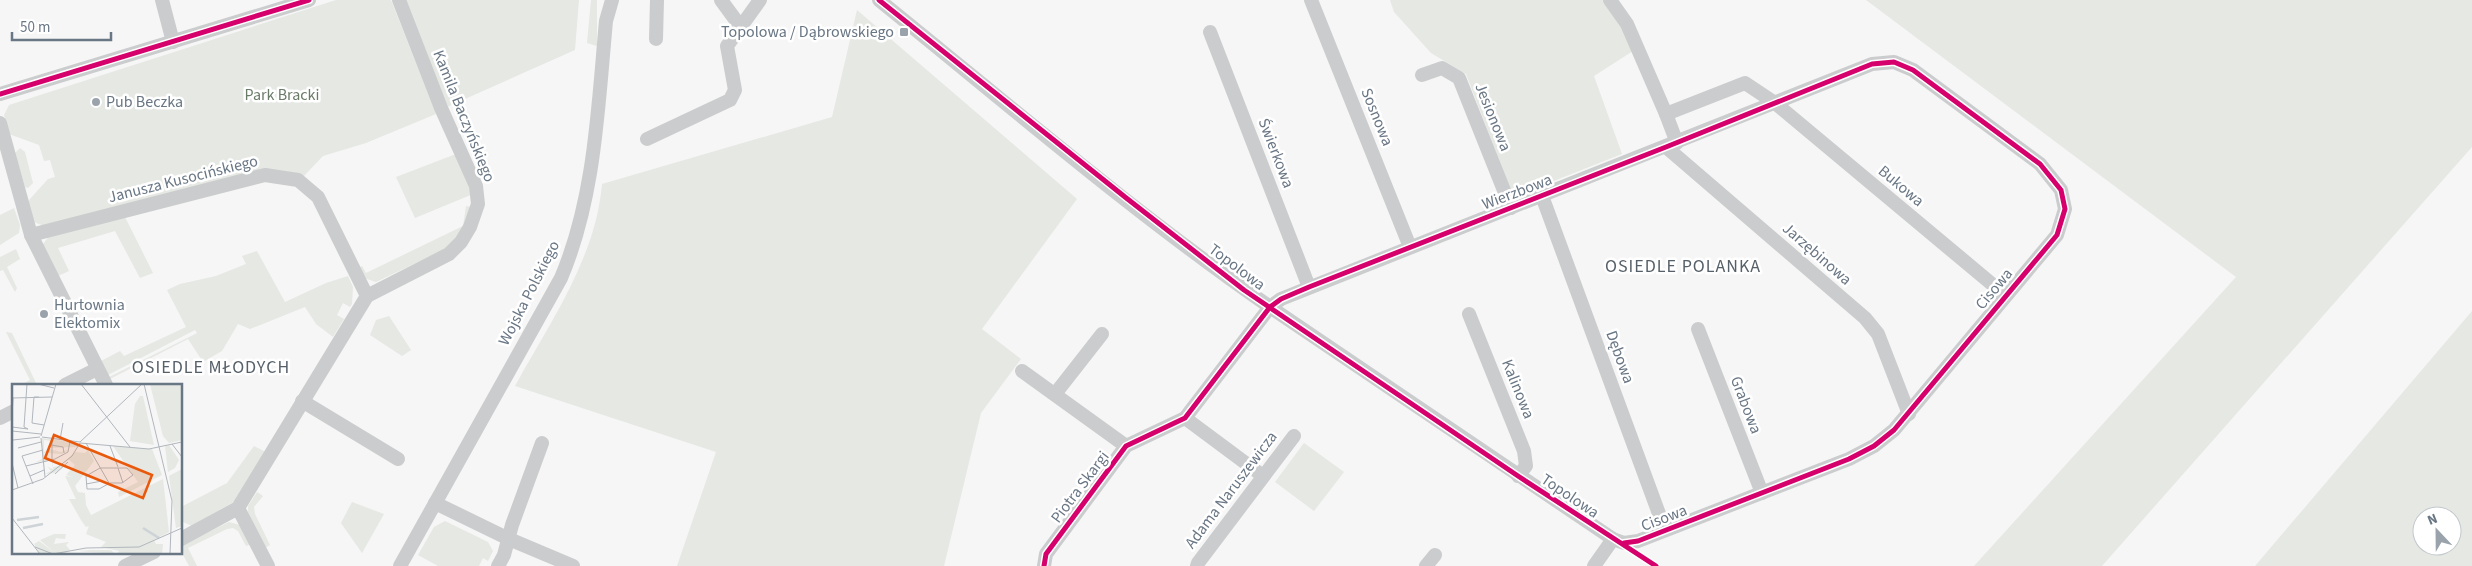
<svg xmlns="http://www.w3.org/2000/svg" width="2472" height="566" font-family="'Source Sans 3',sans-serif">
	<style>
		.green { fill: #e5e8e3; fill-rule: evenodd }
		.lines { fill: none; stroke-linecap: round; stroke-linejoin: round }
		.minor { stroke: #cbcccd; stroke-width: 14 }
		.cycleway-casing { stroke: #fff; stroke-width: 8 }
		.cycleway { stroke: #d6006c; stroke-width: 5 }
		.poi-dot { fill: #9aa3ac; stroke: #fff; stroke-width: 2 }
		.labels { text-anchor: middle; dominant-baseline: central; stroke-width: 5; stroke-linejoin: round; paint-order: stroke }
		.poi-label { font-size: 16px; fill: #697684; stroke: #fff; text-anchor: start }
		.park-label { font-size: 16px; fill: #6a7b67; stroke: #fff }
		.street-label { font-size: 16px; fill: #697684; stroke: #fff }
		.neighbourhood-label { font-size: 18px; letter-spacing: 1px; fill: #566069; stroke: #fff }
		.inset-river { fill: none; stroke: #cdd3d6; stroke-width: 2.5 }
		.inset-road { fill: none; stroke: #b1b7be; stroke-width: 1 }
		.view { fill: #e8590c; fill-opacity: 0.15; stroke: #e8590c; stroke-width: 2.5 }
		.inset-edge { fill: none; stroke: #697684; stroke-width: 2.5 }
	</style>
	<rect width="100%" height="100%" fill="#f6f6f6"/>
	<!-- green -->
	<g class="green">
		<path d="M336,0H391L436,114L366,143L323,156L303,177C288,169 275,170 259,173L44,226L34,222L28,204L29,200L48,179L55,177L50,160L44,161L39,145L9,134L4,115L9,105Z"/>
		<path d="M406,0H579L575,50L447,107Z"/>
		<path d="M591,0H597V46L587,43Z"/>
		<path d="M1390,0H1603L1628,36L1633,51L1594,76L1622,154L1513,197L1466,74L1431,53L1394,12Z"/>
		<path d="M1866,0H2472V147L2102,566H1974L2236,277Z"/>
		<path d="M857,10L1077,199L982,329L1021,359L981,413L944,566H677L716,452L515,386C550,322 596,258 602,184L832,117Z"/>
		<path d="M20,148L25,152L33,183L28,188L25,187L15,153Z"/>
		<path d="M456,154L473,194L415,218L396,177Z"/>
		<path d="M466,206L471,207C465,226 458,241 441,251L376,282L364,278L356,269L362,266L366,273L463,226Z"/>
		<path d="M14,208L20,225L19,233L0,245V215Z"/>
		<path d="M125,217L153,273L140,278L115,231L58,248L69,271L58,276L44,248L43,244L50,235Z"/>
		<path d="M16,249L20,259L7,267L17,288L15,292L3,270L0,271V257Z"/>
		<path d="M257,251L285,302L326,283L348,276L353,287L352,304L350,307L343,303L337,315L344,319L333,337L316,324L305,307L250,329L238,324L222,351L203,362L188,339L110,379L109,377L197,333L195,330L108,375L101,361L120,351L124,356L186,327L167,290L180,284L216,276L246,264L242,256Z"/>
		<path d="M2472,311V566H2255ZM2422,516H2452V546H2422Z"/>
		<path d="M389,316L411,350L402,356L370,335L376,320Z"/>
		<path d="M6,332L12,333L37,385H21L30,380Z"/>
		<path d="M1304,443L1344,472L1314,511L1275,482Z"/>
		<path d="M254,446L266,452L235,501L192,526L181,521V507L227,483Z"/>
		<path d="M257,492L263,496L254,507L255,514L270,545L265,548L248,512V506Z"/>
		<path d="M352,502L384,514L362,553L341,523Z"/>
		<path d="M445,521L488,542L493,551L488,561L483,558L479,566H438L418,555L434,527Z"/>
		<path d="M229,522L240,525L251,544L246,546L238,531L233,528L227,529L188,548L197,566H189L181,551V545Z"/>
	</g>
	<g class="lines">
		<!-- minor -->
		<g class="minor">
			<path d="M162,0L173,42"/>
			<path d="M721,0L740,26"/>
			<path d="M879,0C1008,104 1134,213 1270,307L1613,539L1624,543L1638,541L1849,459L1874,446L1894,430L2057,235L2065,209L2061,190L2040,164L1913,70L1894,62L1872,64L1281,299L1270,307L1185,418L1126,446L1046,554L1044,566"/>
			<path d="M1311,0L1410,247"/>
			<path d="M1610,0L1627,24L1666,114"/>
			<path d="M1210,32L1309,287"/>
			<path d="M656,39L657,0"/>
			<path d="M1422,75L1442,68L1459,78L1511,208"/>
			<path d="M0,94L309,0"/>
			<path d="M0,123L31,235L106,385"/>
			<path d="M647,139L730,100L735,90L727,46L760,0"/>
			<path d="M1677,143L1666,114L1745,83L1775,103L2005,295"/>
			<path d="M1666,147L1865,318L1878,334L1909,414"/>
			<path d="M1542,196L1665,530"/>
			<path d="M31,235L265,175L298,180L318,197L367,296"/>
			<path d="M1469,314L1524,451L1526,466L1518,476"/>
			<path d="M1698,329L1762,493"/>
			<path d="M1022,371L1126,446"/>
			<path d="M65,385L97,369"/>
			<path d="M1055,394L1102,334"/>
			<path d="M302,401L398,459"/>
			<path d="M0,418L14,411"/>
			<path d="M1185,418L1263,476"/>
			<path d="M435,503L509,539L573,566"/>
			<path d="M238,508L268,566"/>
			<path d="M181,539L238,508L367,296L449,254L461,242L470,227L478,204L476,186L441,108L399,0"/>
			<path d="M125,566L154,552"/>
			<path d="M400,566L561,278C595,198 598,107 606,21L612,0"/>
			<path d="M498,566L504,555L512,525L542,443"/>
			<path d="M1197,566L1198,563L1294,436"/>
			<path d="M1426,566L1435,555"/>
			<path d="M1594,566L1613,539"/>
		</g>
		<!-- cycleway casing -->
		<g class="cycleway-casing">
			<g id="cycleway">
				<path d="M879,0L1125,197L1244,290L1518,476L1656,566"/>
				<path d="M0,94L309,0"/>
				<path d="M1044,566L1046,554L1126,446L1185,418L1270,307L1281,299L1309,287L1666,147L1872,64L1894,62L1913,70L2040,164L2061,190L2065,209L2057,235L1894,430L1874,446L1849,459L1638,541L1624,543"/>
			</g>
		</g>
		<!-- cycleway -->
		<use href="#cycleway" class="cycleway"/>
	</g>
	<!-- markers -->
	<g class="poi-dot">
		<rect x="899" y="27" width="10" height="10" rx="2.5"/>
		<circle cx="96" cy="102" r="5"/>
		<circle cx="44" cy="314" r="5"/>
	</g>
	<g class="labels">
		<!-- poi labels -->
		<g class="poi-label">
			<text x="894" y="32" text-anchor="end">Topolowa / Dąbrowskiego</text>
			<text x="106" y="102">Pub Beczka</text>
			<text x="54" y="305">Hurtownia<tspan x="54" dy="18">Elektomix</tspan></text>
		</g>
		<!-- park labels -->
		<g class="park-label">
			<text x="282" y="95">Park Bracki</text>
		</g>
		<!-- street labels -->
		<g class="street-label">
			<text transform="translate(464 116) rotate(68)">Kamila Baczyńskiego</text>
			<text transform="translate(1377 117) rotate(68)">Sosnowa</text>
			<text transform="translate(1493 117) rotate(68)">Jesionowa</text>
			<text transform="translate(1276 153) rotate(69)">Świerkowa</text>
			<text transform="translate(183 179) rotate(-14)">Janusza Kusocińskiego</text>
			<text transform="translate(1901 186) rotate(40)">Bukowa</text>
			<text transform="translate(1517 192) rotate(-21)">Wierzbowa</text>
			<text transform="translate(1817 254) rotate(41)">Jarzębinowa</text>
			<text transform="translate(1237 267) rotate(37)">Topolowa</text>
			<text transform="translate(1994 289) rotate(-50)">Cisowa</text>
			<text transform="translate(529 293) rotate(-63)">Wojska Polskiego</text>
			<text transform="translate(1620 357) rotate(70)">Dębowa</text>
			<text transform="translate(1518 389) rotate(68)">Kalinowa</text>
			<text transform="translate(1746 405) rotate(69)">Grabowa</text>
			<text transform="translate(1080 487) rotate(-53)">Piotra Skargi</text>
			<text transform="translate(1231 490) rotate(-53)">Adama Naruszewicza</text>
			<text transform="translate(1570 496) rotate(34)">Topolowa</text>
			<text transform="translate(1664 518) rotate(-21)">Cisowa</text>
		</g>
		<!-- neighbourhood labels -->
		<g class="neighbourhood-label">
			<text x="1683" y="266">OSIEDLE POLANKA</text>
			<text x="211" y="367">OSIEDLE MŁODYCH</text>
		</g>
	</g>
	<!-- overview -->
	<g transform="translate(12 384)">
		<rect width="170" height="170" fill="#f6f6f6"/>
		<path d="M138,0H170V56L157,59L151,52ZM128,12H131L142,61L118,57L123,20ZM30,54L66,59L65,63L37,64L40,57L32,56V68L37,65L49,68L58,65L50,70L32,69L34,75L44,76H41V83L53,81L43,89L33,90L39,87L36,83L41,85L40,76L24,78L30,75ZM157,61L167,76L163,84L156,88L153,62ZM101,62L140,65L150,91L107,113L106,108L126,98ZM76,66L82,77L63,102L66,108L73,109L74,121L79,131L151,95L157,148L142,156L144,160H151L150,170H105L107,167L89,163L94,158L74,150L77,142L74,143L69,136L57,115H64L53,92L61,93L54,91L63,81L56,75L63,68L73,69ZM170,85V142L164,144L157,92ZM42,150H54L53,155L44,154L42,160L57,158L54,161L58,166L51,170H28L22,160L27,157L43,169L28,156ZM79,166H99L103,170L66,167Z" fill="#e5e8e3"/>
		<path class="inset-river" d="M5,136L27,133M11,144L31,140M131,144L147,154"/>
		<path class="inset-road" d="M26,0L42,4M69,0L118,63M132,0L160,117L158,170M27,13H22L20,39L32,41M0,14L40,13M0,31L1,14M0,43L16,45L12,43M12,43L15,0M0,47L29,50M29,52L44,0M30,53L68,58M29,54L33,93M40,55V76M1,56L28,53M48,56L51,39M68,58L130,0M74,59L97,99M160,60L170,73M39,61L51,63L52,69M98,62L106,83M6,64L29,58M0,79L6,104M14,82L43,75L56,68L58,57M106,84L111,99M43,90L56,78M18,92L32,86M98,99L87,105H75L74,92L88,84H115L121,91L110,99H98M21,100L10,72L31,66M74,100L90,97M0,106L31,95L60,72L68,59L137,65L170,58M0,134L28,170M23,163L41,170M41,170L74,164L127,163L170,144"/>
		<path class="view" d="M42,51L140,91L131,114L33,74Z"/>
		<rect width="170" height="170" class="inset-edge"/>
	</g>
	<!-- north arrow -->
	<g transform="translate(2437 531) rotate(338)"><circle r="24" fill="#ffffff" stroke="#c3c8ce"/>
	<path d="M0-4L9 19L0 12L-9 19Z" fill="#9aa3ac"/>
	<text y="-8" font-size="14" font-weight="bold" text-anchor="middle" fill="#697684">N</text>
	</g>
	<!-- scale -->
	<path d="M12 32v8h99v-8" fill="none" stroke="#697684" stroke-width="2.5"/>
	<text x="20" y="32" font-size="15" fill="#697684" stroke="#ffffff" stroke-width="4" paint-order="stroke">50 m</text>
</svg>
